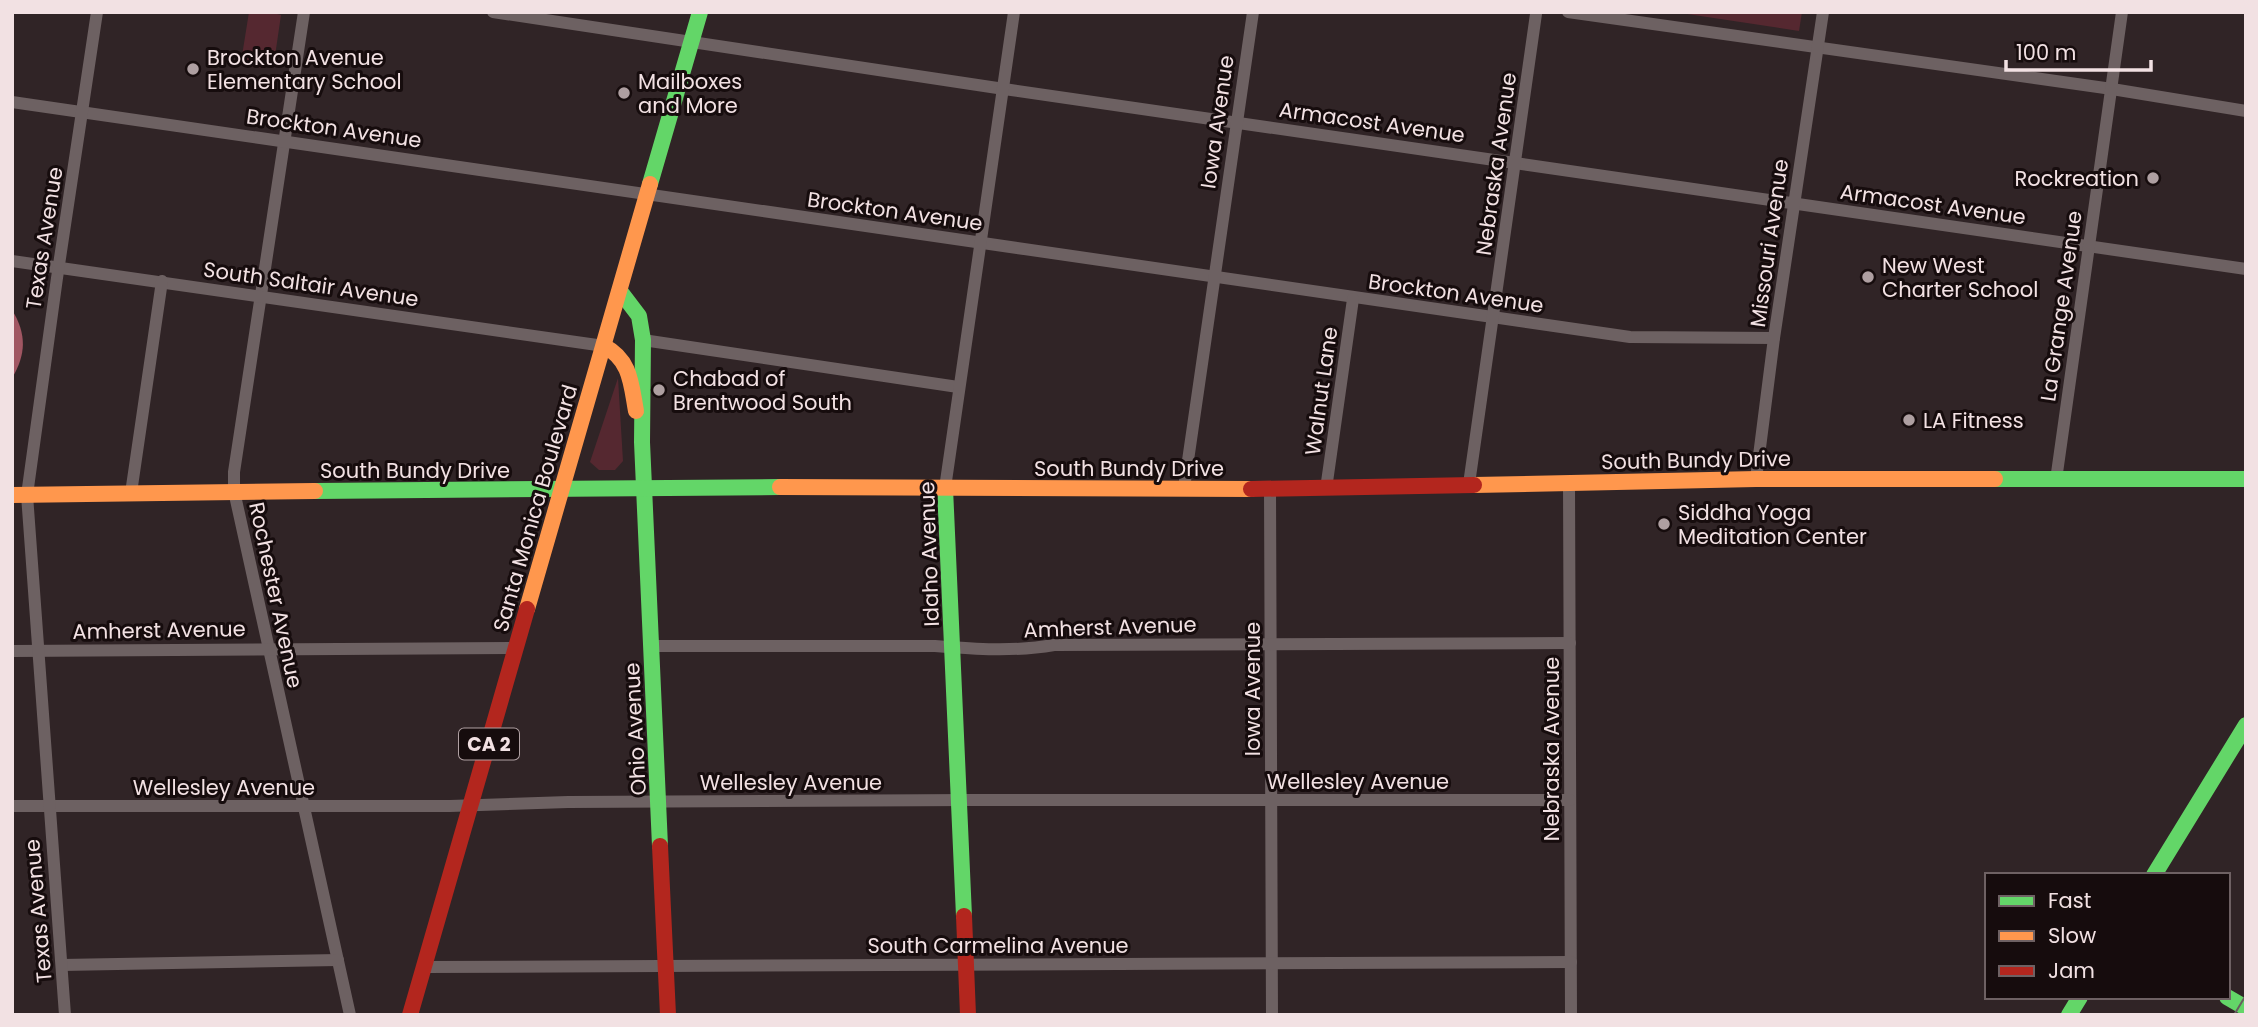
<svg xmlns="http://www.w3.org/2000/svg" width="2258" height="1027" font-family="Poppins,sans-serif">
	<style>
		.green { fill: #552830 }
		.water { fill: #a05662 }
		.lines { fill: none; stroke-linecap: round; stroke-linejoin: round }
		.street { stroke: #6d6162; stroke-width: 12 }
		.fast { stroke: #63d668; stroke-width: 16 }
		.slow { stroke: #ff974d; stroke-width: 16 }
		.jam { stroke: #b3261e; stroke-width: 16 }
		.tram { stroke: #685e5f; stroke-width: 2 }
		.poi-dot { fill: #ae9fa1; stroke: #160c0d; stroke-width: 2.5 }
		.labels { text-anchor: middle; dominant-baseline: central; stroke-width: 6; stroke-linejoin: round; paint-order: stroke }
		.shield { fill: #160c0d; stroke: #b0a1a3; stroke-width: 2 }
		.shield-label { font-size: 19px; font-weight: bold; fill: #f2e1e3 }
		.poi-label { font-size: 21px; fill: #f2e1e3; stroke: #160c0d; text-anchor: start }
		.street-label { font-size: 21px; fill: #f2e1e3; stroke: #160c0d }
	</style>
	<rect width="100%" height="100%" fill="#302426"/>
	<!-- green -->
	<g class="green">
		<path d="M249,12H269L281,15L275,56L263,54L261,68L245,66L241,62Z"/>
		<path d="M1674,12H1802L1799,31Z"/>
		<path d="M618,378L623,461L615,470H599L590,462Z"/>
	</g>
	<!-- water -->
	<path class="water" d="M12,310C27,334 26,355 12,378Z"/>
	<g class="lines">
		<!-- street -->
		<g class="street">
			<path d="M304,12L234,472V491L350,1015"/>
			<path d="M493,12L1004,89L2246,269"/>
			<path d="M1568,12L2112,89L2246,111"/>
			<path d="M12,102L1630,337L1774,338"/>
			<path d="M12,261L604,346"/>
			<path d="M643,340L958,387"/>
			<path d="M1756,479L1774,338L1823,12"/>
			<path d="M2056,480L2122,12"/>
			<path d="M1569,483L1571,1015"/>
			<path d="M1469,484L1536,14"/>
			<path d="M945,488L1014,12"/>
			<path d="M1184,488L1253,12"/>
			<path d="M1270,489L1272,1015"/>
			<path d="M1326,489L1353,299"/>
			<path d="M131,493L162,281"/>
			<path d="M652,646H935C974,649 1014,652 1054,645L1570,643"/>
			<path d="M12,651L516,648"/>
			<path d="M12,806H450L568,802L972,800H1570"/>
			<path d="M62,965L338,960"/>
			<path d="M424,967L1571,962"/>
			<path d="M65,1015L27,495L57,278L97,12"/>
		</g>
		<!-- fast -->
		<g class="fast">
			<path d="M650,184L700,12"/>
			<path d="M620,291L639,316L643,340L642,442L660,846"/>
			<path d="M1995,479H2246"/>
			<path d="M945,488L964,916"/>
			<path d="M315,491L780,487"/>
			<path d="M2154,875L2246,725"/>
			<path d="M2227,997L2246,1008"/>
			<path d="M2069,1015L2080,997"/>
		</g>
		<!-- slow -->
		<g class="slow">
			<path d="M604,346C631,360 631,384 636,411"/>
			<path d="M1474,485L1756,479H1995"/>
			<path d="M780,487L1251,489"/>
			<path d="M12,495L315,491"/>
			<path d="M527,609L650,184"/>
		</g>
		<!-- jam -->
		<g class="jam">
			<path d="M1251,489L1474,485"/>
			<path d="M660,846L668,1015"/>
			<path d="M964,916L968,1015"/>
			<path d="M410,1015L527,609"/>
		</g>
		<!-- tram -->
		<path class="tram" d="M2234,1015L2246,995"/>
	</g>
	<!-- markers -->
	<g class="poi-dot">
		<circle cx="193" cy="69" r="7"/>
		<circle cx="624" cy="93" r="7"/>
		<circle cx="2153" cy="178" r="7"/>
		<circle cx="1868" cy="277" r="7"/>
		<circle cx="659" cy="390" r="7"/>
		<circle cx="1909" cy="420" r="7"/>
		<circle cx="1664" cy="524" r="7"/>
	</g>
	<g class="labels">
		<!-- shield labels -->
		<rect class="shield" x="459" y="728.5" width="60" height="31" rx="5"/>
		<g class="shield-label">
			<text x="489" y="744">CA 2</text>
		</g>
		<!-- poi labels -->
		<g class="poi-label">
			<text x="207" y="57">Brockton Avenue<tspan x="207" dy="24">Elementary School</tspan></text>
			<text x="638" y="81">Mailboxes<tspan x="638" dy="24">and More</tspan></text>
			<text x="2139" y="178" text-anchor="end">Rockreation</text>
			<text x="1882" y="265">New West<tspan x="1882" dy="24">Charter School</tspan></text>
			<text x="673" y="378">Chabad of<tspan x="673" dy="24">Brentwood South</tspan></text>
			<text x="1923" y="420">LA Fitness</text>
			<text x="1678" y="512">Siddha Yoga<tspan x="1678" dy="24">Meditation Center</tspan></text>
		</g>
		<!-- street labels -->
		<g class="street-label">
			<text transform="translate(1217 122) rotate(-82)">Iowa Avenue</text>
			<text transform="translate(1372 122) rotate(8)">Armacost Avenue</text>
			<text transform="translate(334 128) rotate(8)">Brockton Avenue</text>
			<text transform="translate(1496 164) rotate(-82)">Nebraska Avenue</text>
			<text transform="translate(1933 204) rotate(8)">Armacost Avenue</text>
			<text transform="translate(895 211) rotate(8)">Brockton Avenue</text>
			<text transform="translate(44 238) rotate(-81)">Texas Avenue</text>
			<text transform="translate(1769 243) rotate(-82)">Missouri Avenue</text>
			<text transform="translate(311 284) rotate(8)">South Saltair Avenue</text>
			<text transform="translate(1456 293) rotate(8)">Brockton Avenue</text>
			<text transform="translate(2061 306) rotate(-82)">La Grange Avenue</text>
			<text transform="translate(1321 391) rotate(-82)">Walnut Lane</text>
			<text transform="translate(1696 460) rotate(-1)">South Bundy Drive</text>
			<text x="1129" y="468">South Bundy Drive</text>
			<text x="415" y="470">South Bundy Drive</text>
			<text transform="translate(535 508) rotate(-74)">Santa Monica Boulevard</text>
			<text transform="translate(929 554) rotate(-92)">Idaho Avenue</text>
			<text transform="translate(276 595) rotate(78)">Rochester Avenue</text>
			<text transform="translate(1110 627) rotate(-2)">Amherst Avenue</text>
			<text transform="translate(159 630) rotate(-1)">Amherst Avenue</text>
			<text transform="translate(1252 689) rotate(-90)">Iowa Avenue</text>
			<text transform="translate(635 729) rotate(-93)">Ohio Avenue</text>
			<text transform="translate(1551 749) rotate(-90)">Nebraska Avenue</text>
			<text x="1358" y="781">Wellesley Avenue</text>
			<text x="791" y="782">Wellesley Avenue</text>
			<text x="224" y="787">Wellesley Avenue</text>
			<text transform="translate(38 911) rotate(-95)">Texas Avenue</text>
			<text x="998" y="945">South Carmelina Avenue</text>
		</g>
	</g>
	<!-- border -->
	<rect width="2258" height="1027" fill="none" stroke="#f2e1e3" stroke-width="28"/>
	<!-- legend -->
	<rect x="1985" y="873" width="245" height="126" fill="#160c0d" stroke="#6e6163" stroke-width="2"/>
	<rect x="1999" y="896" width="35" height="10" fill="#63d668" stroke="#6e6163" stroke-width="2"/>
	<text x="2048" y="908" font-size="21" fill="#f2e1e3">Fast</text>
	<rect x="1999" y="931" width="35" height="10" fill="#ff974d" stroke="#6e6163" stroke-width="2"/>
	<text x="2048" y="943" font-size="21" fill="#f2e1e3">Slow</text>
	<rect x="1999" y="966" width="35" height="10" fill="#b3261e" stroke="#6e6163" stroke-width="2"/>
	<text x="2048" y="978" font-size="21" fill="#f2e1e3">Jam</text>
	<!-- scale -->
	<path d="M2006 60v10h145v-10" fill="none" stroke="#f2e1e3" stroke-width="3.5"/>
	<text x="2016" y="60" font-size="21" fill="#f2e1e3" stroke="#160c0d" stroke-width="5" paint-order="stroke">100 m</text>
</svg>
